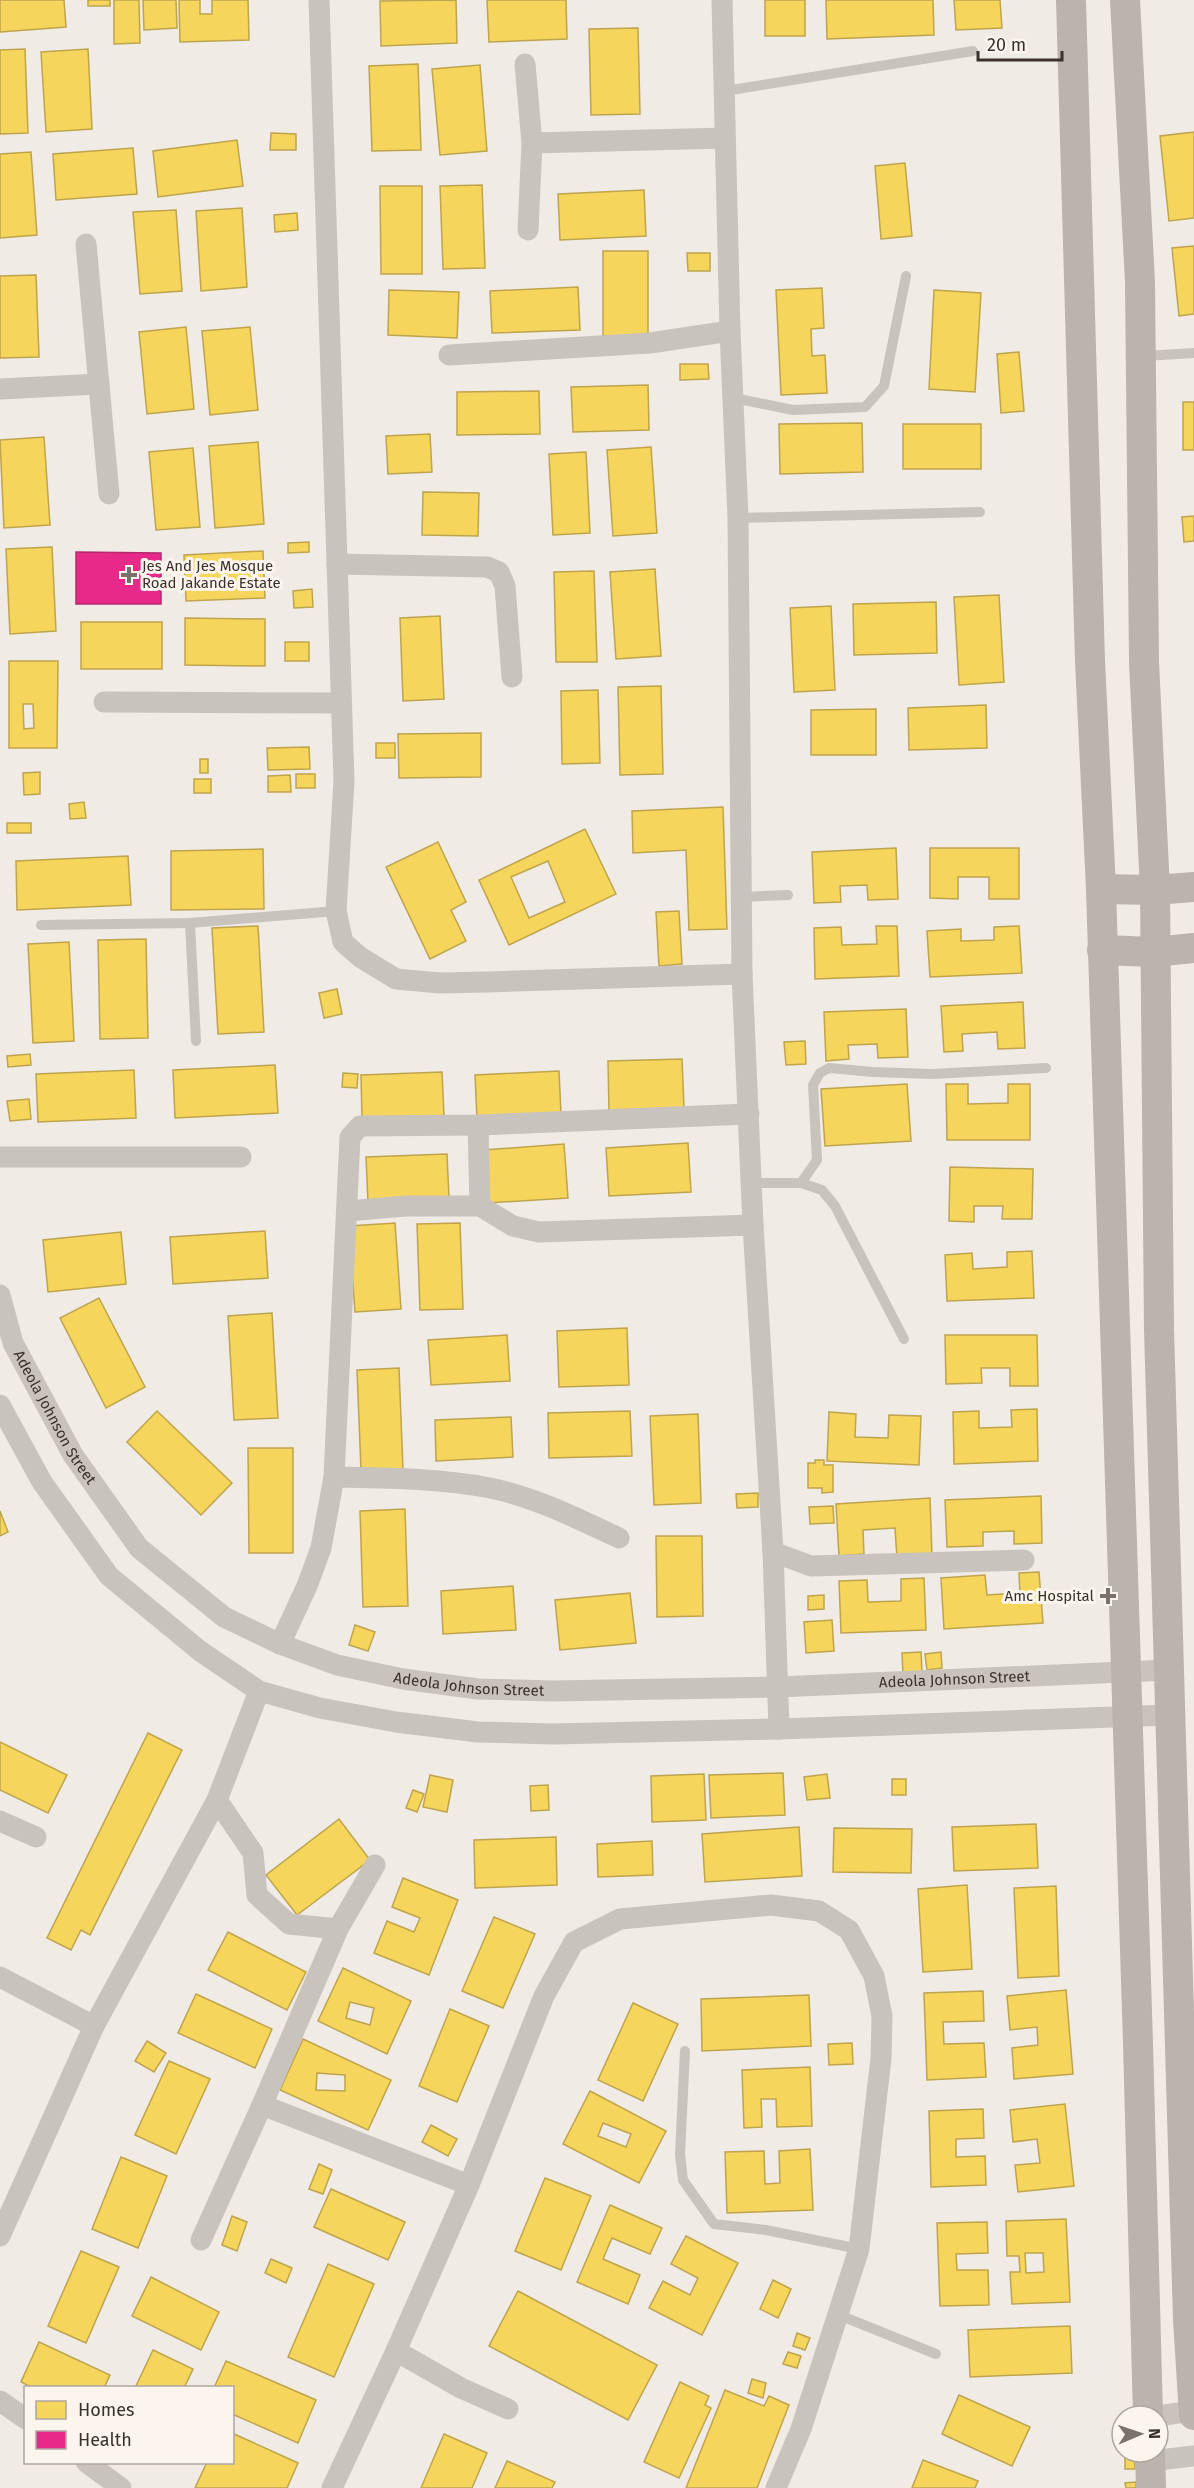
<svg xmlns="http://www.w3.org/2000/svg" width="1194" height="2488" font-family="'Fira Sans',sans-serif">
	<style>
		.homes { fill: #f6d55c; stroke: #bea44d; stroke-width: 1.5; fill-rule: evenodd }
		.health { fill: #e7298a; stroke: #b32b6e; stroke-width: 1.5 }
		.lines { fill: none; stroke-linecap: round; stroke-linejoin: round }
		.lane { stroke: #c9c3be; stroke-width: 10 }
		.street { stroke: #c9c3be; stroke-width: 21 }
		.secondary { stroke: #bab3ae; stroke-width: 30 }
		.poi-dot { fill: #7a716c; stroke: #fbf5ee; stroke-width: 2 }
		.labels { text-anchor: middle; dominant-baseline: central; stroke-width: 6; stroke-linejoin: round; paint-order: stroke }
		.poi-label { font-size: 15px; fill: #3b302b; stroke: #fbf5ee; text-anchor: start }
		.street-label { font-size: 15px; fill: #3b302b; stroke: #fbf5ee }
	</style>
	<rect width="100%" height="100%" fill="#f0ebe5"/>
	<!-- homes -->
	<g class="homes">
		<path d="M0,0H64L66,27L0,32Z"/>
		<rect x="88" y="0" width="22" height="6"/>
		<path d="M114,0H139L140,43L114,44Z"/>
		<path d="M143,0H176L177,28L144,30Z"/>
		<path d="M179,0H200V14H212V0H248L249,40L180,42Z"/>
		<path d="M456,0L457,43L381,46L380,1Z"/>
		<path d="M487,0H566L567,39L489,42Z"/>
		<rect x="765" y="0" width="40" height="36"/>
		<path d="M826,0H933L934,35L827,39Z"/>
		<path d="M954,0H1000L1002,28L956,30Z"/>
		<path d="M638,28L640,114L591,115L589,29Z"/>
		<path d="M25,49L28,133L0,134V50Z"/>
		<path d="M88,49L92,129L46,132L41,52Z"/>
		<path d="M418,64L421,150L372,151L369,66Z"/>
		<path d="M480,65L487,151L440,155L432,69Z"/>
		<path d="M1194,132V218L1169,221L1160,136Z"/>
		<path d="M271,133L296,134V150H270Z"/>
		<path d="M237,140L243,186L158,197L153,151Z"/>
		<path d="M133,148L137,194L56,200L53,154Z"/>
		<path d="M31,152L37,235L0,238V154Z"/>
		<path d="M905,163L912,236L881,239L875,166Z"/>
		<path d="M482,185L485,268L443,269L440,186Z"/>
		<path d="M380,186H422V274H381Z"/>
		<path d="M644,190L646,236L560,240L558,194Z"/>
		<path d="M242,208L247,287L201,291L196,211Z"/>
		<path d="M176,210L182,291L140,294L133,212Z"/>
		<path d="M297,213L298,230L275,232L274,215Z"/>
		<path d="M1194,246V314L1179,316L1172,248Z"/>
		<rect x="603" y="251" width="45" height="85"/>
		<path d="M687,253H710V271H688Z"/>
		<path d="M36,275L39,357L0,358V276Z"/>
		<path d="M578,287L580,330L492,333L490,291Z"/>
		<path d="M822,288L824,328L811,329L812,356L825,355L827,393L781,395L776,290Z"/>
		<path d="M389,290L459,292L457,338L388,335Z"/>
		<path d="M934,290L981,293L975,392L929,389Z"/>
		<path d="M186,327L194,409L147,414L139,332Z"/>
		<path d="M250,327L258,410L210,415L202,331Z"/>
		<path d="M1019,352L1024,411L1001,413L997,354Z"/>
		<path d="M680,364H708L709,379L680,380Z"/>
		<path d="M648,385L649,430L573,432L571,387Z"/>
		<path d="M539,391L540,434L457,435V392Z"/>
		<rect x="1183" y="402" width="11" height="48"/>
		<path d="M862,423L863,472L780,474L779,424Z"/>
		<rect x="903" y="424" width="78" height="45"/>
		<path d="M430,434L432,472L388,474L386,436Z"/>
		<path d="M44,437L50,525L4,528L0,440Z"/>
		<path d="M258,442L264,524L215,528L209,446Z"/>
		<path d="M651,447L657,533L613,536L607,450Z"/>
		<path d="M193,448L200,527L156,530L149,452Z"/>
		<path d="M586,452L590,533L553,535L549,454Z"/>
		<path d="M423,492L479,493L478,536L422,535Z"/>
		<path d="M1194,516V541L1184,542L1182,517Z"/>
		<path d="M309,542V552L288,553V543Z"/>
		<path d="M52,547L56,631L10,634L6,549Z"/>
		<path d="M263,551L265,598L186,601L184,555Z"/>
		<path d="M655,569L661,656L616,659L610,572Z"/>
		<path d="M594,571L597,662H556L554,572Z"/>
		<path d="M312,589L313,607L294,608L293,591Z"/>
		<path d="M999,595L1004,682L959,685L954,597Z"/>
		<path d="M936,602L937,653L854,655L853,604Z"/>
		<path d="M831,606L835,690L794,692L790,608Z"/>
		<path d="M440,616L444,699L403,701L400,618Z"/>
		<path d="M185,618L265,619V666L185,665Z"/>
		<rect x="81" y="622" width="81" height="47"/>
		<rect x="285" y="642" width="24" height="19"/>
		<path d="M9,661H58L57,748H9ZM23,704H33L34,728L24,729Z"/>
		<path d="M661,686L663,774L620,775L618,687Z"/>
		<path d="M598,690L600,763L562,764L561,691Z"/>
		<path d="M986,705L987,748L909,750L908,708Z"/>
		<path d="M876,709V755H811V710Z"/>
		<path d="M481,733V777L399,778L398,734Z"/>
		<rect x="376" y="743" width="19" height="15"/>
		<path d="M309,747L310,769L268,770L267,748Z"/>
		<rect x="200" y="759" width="8" height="14"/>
		<path d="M40,772V794L24,795L23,773Z"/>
		<rect x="296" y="774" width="19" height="14"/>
		<path d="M290,775L291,792H268V776Z"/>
		<rect x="194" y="779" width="17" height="14"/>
		<path d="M84,802L86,818L70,819L69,804Z"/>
		<path d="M723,807L727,929L689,930L686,850L633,853L632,811Z"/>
		<rect x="7" y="823" width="24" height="10"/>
		<path d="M585,829L616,894L509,945L479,880ZM548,861L565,902L529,918L511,877Z"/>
		<path d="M438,842L466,902L451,910L466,941L430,959L386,867Z"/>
		<path d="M896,848L898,899L868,900L867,885L840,886L841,902L814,903L812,852Z"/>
		<path d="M930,848H1019V899H989V877H958V899L930,898Z"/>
		<path d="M263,849L264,909L171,910V851Z"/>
		<path d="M128,856L131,905L17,910L16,861Z"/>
		<path d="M679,911L682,964L659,966L656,912Z"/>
		<path d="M258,926L264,1032L218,1034L212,928Z"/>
		<path d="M876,926H897L899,976L815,979L814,928L841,927L842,945L877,944Z"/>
		<path d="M1019,926L1022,973L930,977L927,931L961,929V941L994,940V927Z"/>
		<path d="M146,939L148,1038L100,1039L98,940Z"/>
		<path d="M69,942L74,1041L33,1043L28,944Z"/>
		<path d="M337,989L342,1014L324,1018L319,993Z"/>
		<path d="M1023,1002L1025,1048L998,1049L997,1032L962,1034L963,1051L944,1052L941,1006Z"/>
		<path d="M906,1009L908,1057L878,1058L877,1044L848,1045L849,1059L826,1061L824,1012Z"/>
		<path d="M805,1041L806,1064L786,1065L784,1042Z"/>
		<path d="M30,1054L31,1065L8,1067L7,1056Z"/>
		<path d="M682,1059L684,1108L609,1110L608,1061Z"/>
		<path d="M275,1065L278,1113L175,1118L173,1070Z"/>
		<path d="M134,1070L136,1118L38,1122L36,1074Z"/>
		<path d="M559,1071L561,1114L477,1118L475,1075Z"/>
		<path d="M442,1072L444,1116L362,1120L361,1075Z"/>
		<path d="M343,1073L358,1074L357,1088L342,1087Z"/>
		<path d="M907,1084L911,1141L825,1146L821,1089Z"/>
		<path d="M946,1084H968V1104L1008,1103V1084H1030V1140H947Z"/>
		<path d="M29,1099L31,1119L10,1121L7,1101Z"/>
		<path d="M688,1143L691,1192L609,1196L606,1148Z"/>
		<path d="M564,1144L568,1198L487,1203L483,1150Z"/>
		<path d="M447,1154L449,1199L368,1202L366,1157Z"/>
		<path d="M950,1167L1033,1169L1032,1219H1002L1003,1206H974V1222L949,1221Z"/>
		<path d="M395,1223L401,1309L355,1312L349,1226Z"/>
		<path d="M460,1223L463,1309L420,1310L417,1224Z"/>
		<path d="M265,1231L268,1278L173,1284L170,1237Z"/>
		<path d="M121,1232L126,1284L48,1292L43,1240Z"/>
		<path d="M1032,1251L1034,1298L947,1301L945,1255L972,1253L973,1269L1007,1267V1252Z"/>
		<path d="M99,1298L145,1387L106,1408L60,1318Z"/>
		<path d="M272,1313L278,1418L234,1420L228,1316Z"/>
		<path d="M627,1328L629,1385L559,1387L557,1331Z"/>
		<path d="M507,1335L510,1381L431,1385L428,1340Z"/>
		<path d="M945,1335H1037L1038,1386H1010V1368H981L982,1383L946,1384Z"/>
		<path d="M399,1368L403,1469L361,1470L357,1370Z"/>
		<path d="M1037,1409L1038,1461L954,1464L953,1412L979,1411V1428L1012,1427L1011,1410Z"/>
		<path d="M157,1411L232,1483L201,1515L127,1442Z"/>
		<path d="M630,1411L632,1456L549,1458L548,1413Z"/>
		<path d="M829,1412L856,1414L855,1437L888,1438L889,1415L921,1416L919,1465L827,1461Z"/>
		<path d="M698,1414L701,1503L654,1505L650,1416Z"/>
		<path d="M511,1417L513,1457L436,1461L435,1420Z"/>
		<path d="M248,1448H293V1553H249Z"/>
		<path d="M815,1460H824V1465H833V1492L822,1493V1488H808V1463H815Z"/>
		<path d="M758,1493V1507L737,1508L736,1494Z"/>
		<path d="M1041,1496L1042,1543L1014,1544V1531L983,1532V1546L947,1547L945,1500Z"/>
		<path d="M930,1498L932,1556L897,1558L895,1528L863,1530L864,1554L839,1556L836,1504Z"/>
		<path d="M833,1506L834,1523L810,1524L809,1507Z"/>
		<path d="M405,1509L408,1606L363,1607L360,1511Z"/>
		<path d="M0,1511L8,1532L0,1536Z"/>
		<path d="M656,1536H702L703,1616L657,1617Z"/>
		<path d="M1039,1572L1043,1623L944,1629L941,1578L985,1575L987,1595L1020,1593L1019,1573Z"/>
		<path d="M924,1578L926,1630L841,1633L839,1581L867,1580L868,1602L901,1601V1579Z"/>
		<path d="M513,1586L516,1630L443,1634L441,1591Z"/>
		<path d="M630,1593L636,1643L560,1650L555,1600Z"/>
		<path d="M824,1595V1609L808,1610V1596Z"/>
		<path d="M832,1620L834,1651L806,1653L804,1622Z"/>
		<path d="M355,1625L375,1632L368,1651L349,1645Z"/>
		<path d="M921,1652L922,1672L903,1673L902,1653Z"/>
		<path d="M941,1652L942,1668L927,1670L925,1654Z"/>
		<path d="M148,1733L182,1750L90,1935L81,1930L71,1950L47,1938Z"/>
		<path d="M0,1742L67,1775L48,1813L0,1790Z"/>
		<path d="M783,1773L785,1815L711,1818L709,1775Z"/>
		<path d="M704,1774L706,1820L652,1822L651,1776Z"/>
		<path d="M827,1774L830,1798L807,1800L804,1777Z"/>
		<path d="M430,1775L453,1780L447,1812L423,1807Z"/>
		<rect x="892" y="1779" width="14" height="16"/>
		<path d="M548,1785L549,1810L531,1811L530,1786Z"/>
		<path d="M413,1790L424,1794L417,1812L406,1808Z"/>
		<path d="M339,1819L370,1860L297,1915L266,1875Z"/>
		<path d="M1036,1824L1038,1868L954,1871L952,1827Z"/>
		<path d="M799,1827L802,1876L705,1882L702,1834Z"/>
		<path d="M834,1828L912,1829L911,1873L833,1872Z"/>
		<path d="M556,1837L557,1885L475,1888L474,1840Z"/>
		<path d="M652,1841L653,1875L598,1877L597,1844Z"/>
		<path d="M403,1878L458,1900L429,1975L374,1953L387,1921L414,1932L420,1918L392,1907Z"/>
		<path d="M967,1885L972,1969L923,1972L918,1889Z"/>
		<path d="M1056,1886L1059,1976L1018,1978L1014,1888Z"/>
		<path d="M494,1917L535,1934L503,2008L462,1991Z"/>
		<path d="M228,1932L306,1972L287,2010L208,1970Z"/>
		<path d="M343,1968L411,2001L387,2054L318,2021ZM350,2002L374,2008L370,2025L346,2018Z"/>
		<path d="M1066,1990L1073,2074L1014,2079L1012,2048L1038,2045L1037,2027L1010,2030L1007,1996Z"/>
		<path d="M983,1991L984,2021L943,2022L944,2044L984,2043L986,2077L927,2080L924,1993Z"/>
		<path d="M196,1994L272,2029L255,2068L178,2033Z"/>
		<path d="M809,1995L811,2046L702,2051L701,1999Z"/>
		<path d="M633,2003L678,2024L643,2101L598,2080Z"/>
		<path d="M450,2009L489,2026L457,2102L419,2086Z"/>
		<path d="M303,2039L391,2080L368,2130L280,2090ZM317,2073L345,2075V2091L316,2090Z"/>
		<path d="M147,2041L166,2053L154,2072L135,2061Z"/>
		<path d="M852,2043L853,2064L829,2065L828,2044Z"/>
		<path d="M169,2061L210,2079L176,2154L135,2135Z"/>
		<path d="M810,2067L812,2126L777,2127L776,2099H761L762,2127L744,2128L742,2070Z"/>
		<path d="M590,2091L666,2131L639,2183L563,2144ZM603,2123L631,2134L626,2147L598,2136Z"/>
		<path d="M1065,2104L1074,2186L1018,2192L1015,2165L1040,2163L1037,2139L1013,2142L1010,2110Z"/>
		<path d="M983,2109L984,2138L956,2139V2157L985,2156L986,2185L931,2187L929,2111Z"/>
		<path d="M431,2125L457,2139L448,2156L422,2142Z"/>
		<path d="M810,2149L813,2210L727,2213L725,2152L764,2151L765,2184L780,2183L779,2151Z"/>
		<path d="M121,2157L167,2176L138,2248L92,2229Z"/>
		<path d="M319,2164L332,2170L323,2194L309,2189Z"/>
		<path d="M545,2178L591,2196L561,2270L515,2251Z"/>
		<path d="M331,2189L405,2222L388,2260L314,2227Z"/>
		<path d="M610,2205L662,2228L650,2254L612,2238L603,2259L640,2275L628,2304L577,2282Z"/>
		<path d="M232,2216L247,2222L237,2251L222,2245Z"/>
		<path d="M1066,2219L1070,2302L1012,2304L1010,2272H1020L1019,2256H1007L1006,2221ZM1025,2253H1043L1044,2272L1026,2273Z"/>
		<path d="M987,2222L988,2253L956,2254L957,2270H988L989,2305L940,2306L937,2223Z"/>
		<path d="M686,2236L738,2263L702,2335L649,2308L663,2281L690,2295L698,2278L671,2264Z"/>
		<path d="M81,2251L119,2267L86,2343L48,2326Z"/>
		<path d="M271,2259L292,2268L286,2283L265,2273Z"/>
		<path d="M328,2264L374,2284L334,2377L288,2357Z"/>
		<path d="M151,2277L219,2312L201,2350L132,2316Z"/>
		<path d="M773,2280L791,2289L778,2318L760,2309Z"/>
		<path d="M518,2291L657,2365L628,2420L489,2346Z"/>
		<path d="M1070,2326L1072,2373L970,2377L968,2330Z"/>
		<path d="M797,2333L810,2338L805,2350L793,2346Z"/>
		<path d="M39,2342L110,2375L104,2388H33L21,2382Z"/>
		<path d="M153,2350L193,2369L184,2388H135Z"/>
		<path d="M788,2352L801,2356L797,2368L783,2364Z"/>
		<path d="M226,2361L316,2400L298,2443L232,2414V2388H214Z"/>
		<path d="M752,2379L766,2383L763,2398L748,2393Z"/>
		<path d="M680,2382L709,2396L705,2405L711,2408L679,2478L644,2462Z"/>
		<path d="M725,2390L764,2406L769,2396L789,2405L757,2488H686Z"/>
		<path d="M959,2395L1030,2427L1012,2466L942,2434Z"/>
		<path d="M232,2433L298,2463L287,2488H195L207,2462H232Z"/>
		<path d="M444,2434L487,2453L472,2488H421Z"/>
		<path d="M1125,2452H1134L1135,2469H1125Z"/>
		<path d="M923,2460L978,2481L975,2488H912Z"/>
		<path d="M507,2461L555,2482L552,2488H495Z"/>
		<path d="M1136,2482V2488H1126L1125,2483Z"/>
	</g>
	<!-- health -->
	<path class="health" d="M76,552L161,553V604H76Z"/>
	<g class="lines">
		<!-- lane -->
		<g class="lane">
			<path d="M725,91L973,51"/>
			<path d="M1144,356L1194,353"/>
			<path d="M734,398L793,410L865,407L884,386L906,276"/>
			<path d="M738,518L980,512"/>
			<path d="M741,897L788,895"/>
			<path d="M190,923L196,1041"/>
			<path d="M41,925L190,923L336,911"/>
			<path d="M751,1183H801L822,1190L835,1206L904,1339"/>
			<path d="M801,1183L817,1160L813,1085L820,1073L829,1068L873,1072L932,1074L1046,1068"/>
			<path d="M685,2051L680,2154L683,2180L714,2224L766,2230L859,2249"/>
			<path d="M839,2315L936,2354"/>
		</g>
		<!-- street -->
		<g class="street">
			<path d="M319,0L344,781L336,911L343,942L360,957L396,979L440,983L488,982L742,974"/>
			<path d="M722,0L730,331L738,518L742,974L753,1225L773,1552L779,1729"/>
			<path d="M525,64L532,143L528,230"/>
			<path d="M532,143L725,138"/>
			<path d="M86,244L109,494"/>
			<path d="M449,355L650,343L730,331"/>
			<path d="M0,389L99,384"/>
			<path d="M337,564L487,567L499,572L505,586L512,677"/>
			<path d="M104,702L341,703"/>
			<path d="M478,1125L480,1206"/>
			<path d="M0,1157H241"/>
			<path d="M347,1211L406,1206H480L513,1226L539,1232L753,1225"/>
			<path id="s1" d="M0,1295L13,1343L73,1455L139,1548L224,1617L280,1644L337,1665L403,1679L478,1689L553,1691L778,1687L1169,1670"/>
			<path d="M0,1405L42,1482L109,1576L200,1651L259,1691L320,1708L396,1722L478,1732L552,1734L779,1729L1169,1715"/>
			<path d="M334,1477L350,1137L360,1126L478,1125L749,1114"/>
			<path d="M773,1552L811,1566L1024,1560"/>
			<path d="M280,1644L307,1586L321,1548L334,1477C386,1478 438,1478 490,1488C535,1497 578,1519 619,1538"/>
			<path d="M217,1800L253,1853L257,1895L289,1924L338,1929"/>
			<path d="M0,1821L36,1837"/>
			<path d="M0,1977L94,2026"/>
			<path d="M262,2105L338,1929L375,1865"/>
			<path d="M0,2236L94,2026L217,1800L259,1691"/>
			<path d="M201,2240L262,2105L469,2185"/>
			<path d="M396,2351L461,2388L508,2409"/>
			<path d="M0,2401L26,2419"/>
			<path d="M1157,2416L1194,2411"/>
			<path d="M1150,2461L1194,2456"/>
			<path d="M86,2462L121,2488"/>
			<path d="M332,2488L396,2351L469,2185L544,1996L574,1942L620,1919L771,1905L819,1911L849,1930L874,1976L882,2016L881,2058L859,2249L801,2429L776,2488"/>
		</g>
		<!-- secondary -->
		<g class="secondary">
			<path d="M1071,0L1090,661L1101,889L1138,2043L1148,2416"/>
			<path d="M1125,0L1140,282L1144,662L1155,890L1159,1329L1188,2320L1194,2415"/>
			<path d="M1101,889L1155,890L1194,887"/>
			<path d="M1102,950L1154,952L1194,948"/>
			<path d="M1150,2452L1151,2488"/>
		</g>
	</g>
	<!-- markers -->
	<g class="poi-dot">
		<path d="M126 566h6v6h6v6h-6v6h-6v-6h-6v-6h6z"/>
		<path d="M1105 1587h6v6h6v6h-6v6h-6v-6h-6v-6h6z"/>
	</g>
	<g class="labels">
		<!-- poi labels -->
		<g class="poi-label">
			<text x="142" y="566">Jes And Jes Mosque<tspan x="142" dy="17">Road Jakande Estate</tspan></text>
			<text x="1094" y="1596" text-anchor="end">Amc Hospital</text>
		</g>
		<!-- street labels -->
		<g class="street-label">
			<text stroke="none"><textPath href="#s1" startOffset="135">Adeola Johnson Street</textPath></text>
			<text stroke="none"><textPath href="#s1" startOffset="1143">Adeola Johnson Street</textPath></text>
			<text stroke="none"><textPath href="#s1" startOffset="657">Adeola Johnson Street</textPath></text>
		</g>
	</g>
	<!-- legend -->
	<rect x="24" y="2386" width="210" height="78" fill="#fbf5ee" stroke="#aea6a0" stroke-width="1.5"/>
	<rect x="36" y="2401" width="30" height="18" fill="#f6d55c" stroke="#aea6a0" stroke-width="1.5"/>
	<text x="78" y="2416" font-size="18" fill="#3b302b">Homes</text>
	<rect x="36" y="2431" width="30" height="18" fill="#e7298a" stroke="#aea6a0" stroke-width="1.5"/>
	<text x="78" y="2446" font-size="18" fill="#3b302b">Health</text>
	<!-- north arrow -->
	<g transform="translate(1140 2434) rotate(88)"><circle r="28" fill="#fbf5ee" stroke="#aea6a0" stroke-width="1.5"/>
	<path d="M0-4.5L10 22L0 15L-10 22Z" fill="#7a716c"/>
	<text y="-9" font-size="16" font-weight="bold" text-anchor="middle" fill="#3b302b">N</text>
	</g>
	<!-- scale -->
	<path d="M978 51v9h84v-9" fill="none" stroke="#3b302b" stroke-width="3"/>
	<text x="987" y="51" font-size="18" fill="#3b302b" stroke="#fbf5ee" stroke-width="4.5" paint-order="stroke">20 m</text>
</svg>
